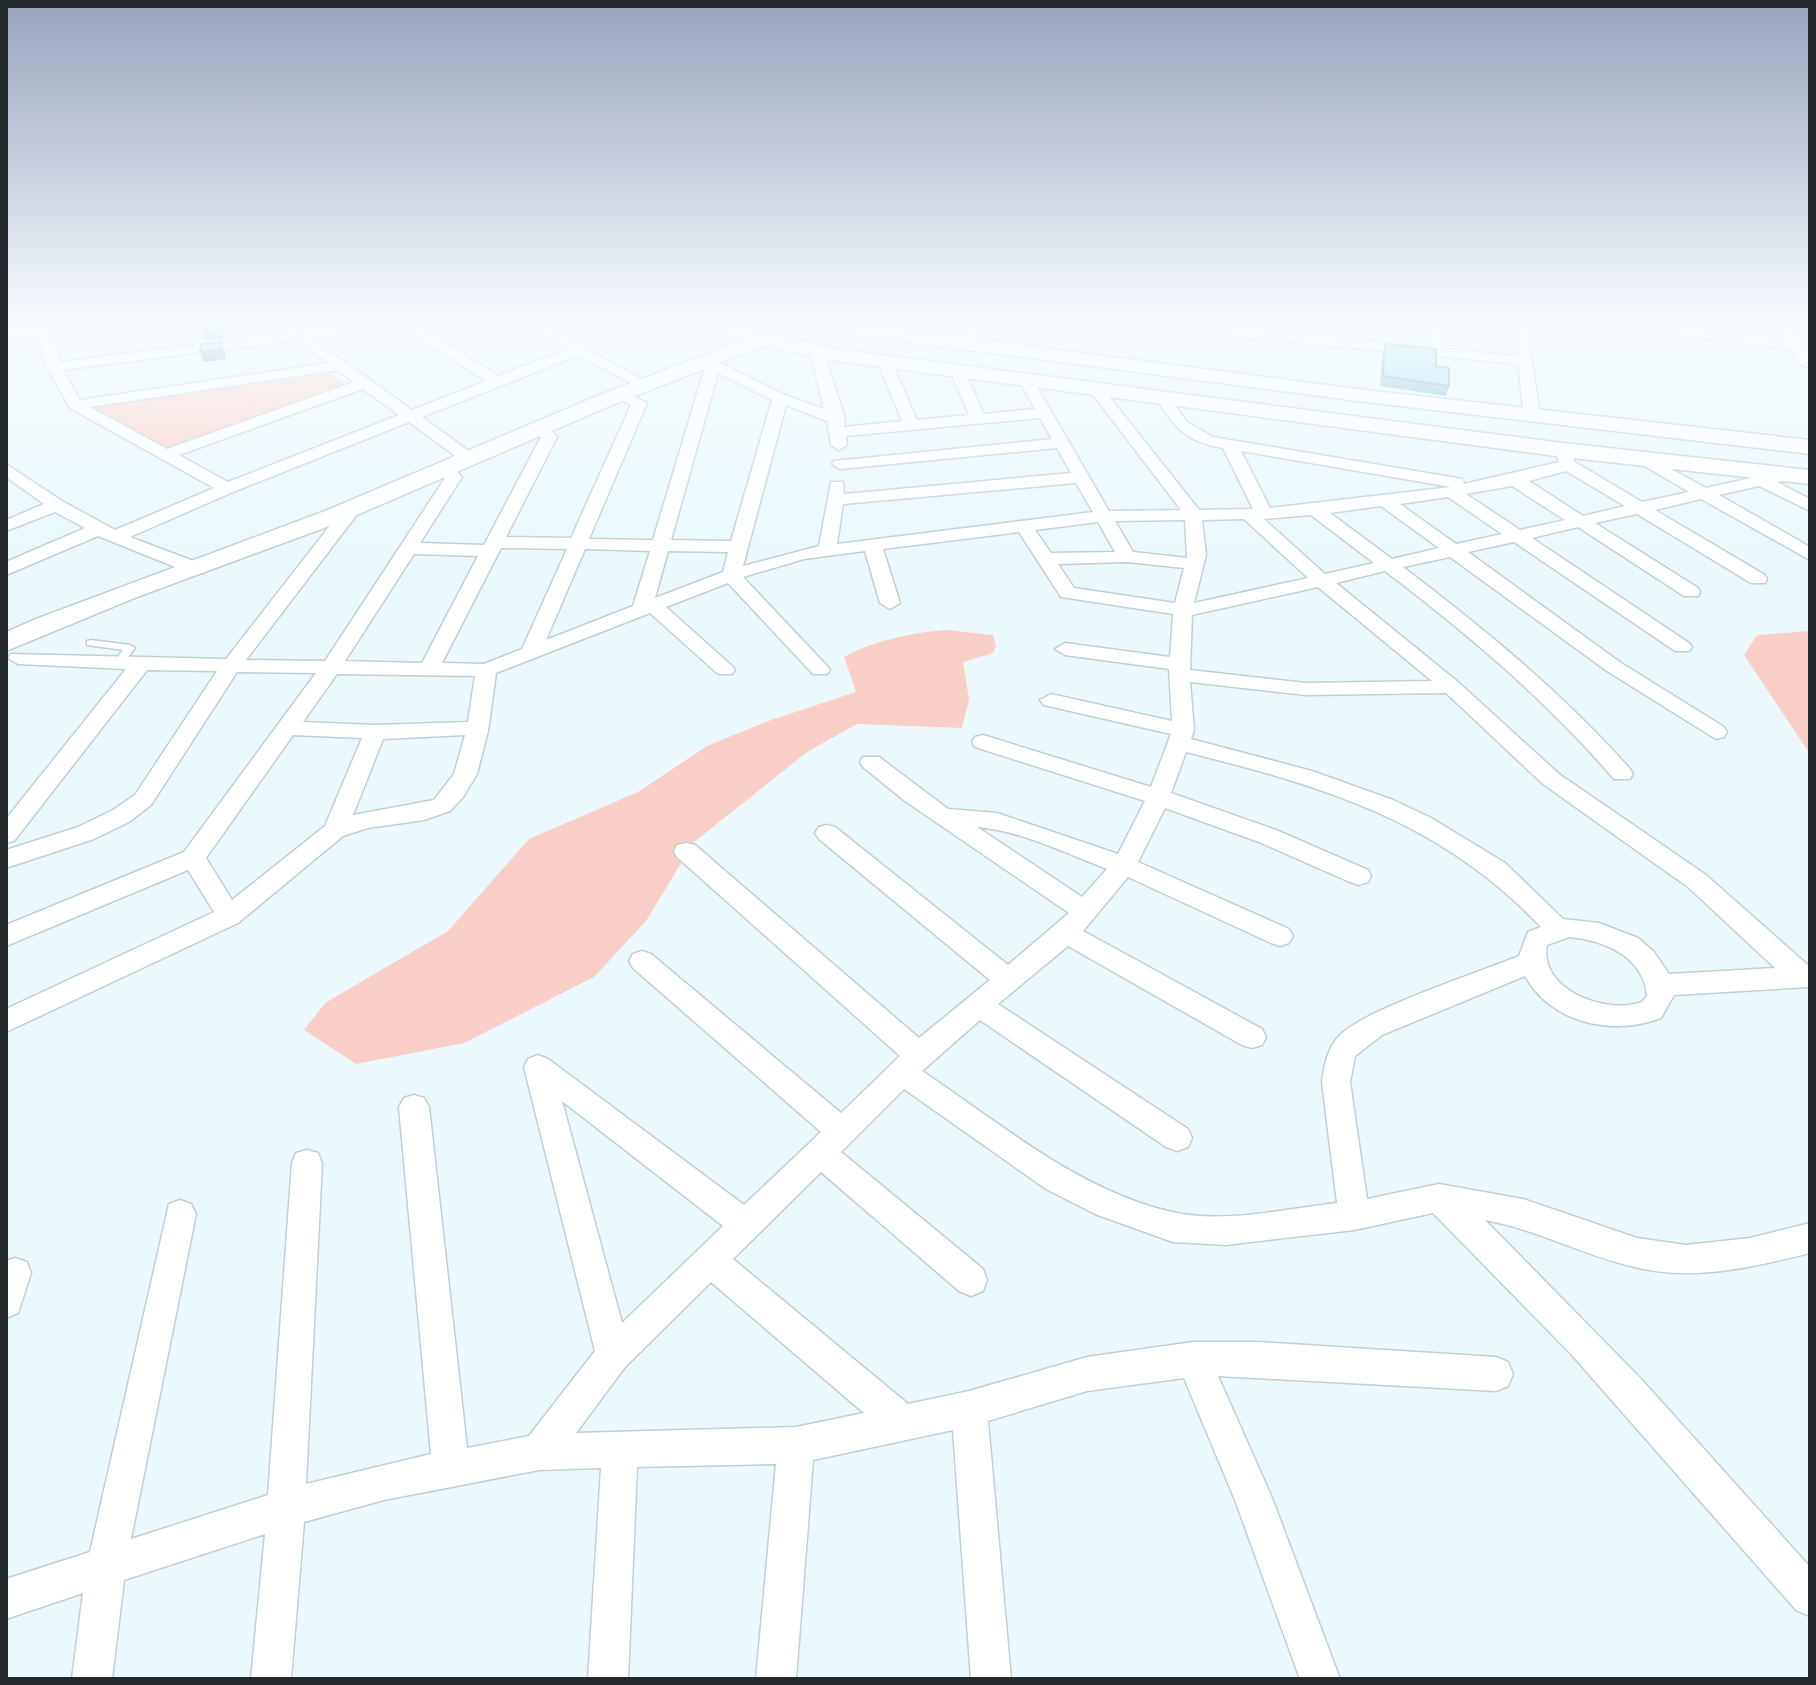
<svg xmlns="http://www.w3.org/2000/svg" width="1816" height="1685" font-family="'Sofia Sans Condensed',sans-serif">
	<style>
		.green { fill: #facfc7 }
		.lines { fill: none; stroke-linecap: round; stroke-linejoin: round }
		.lane-casing { stroke: #c2cfd3; stroke-width: 3 }
		.street-casing { stroke: #c2cfd3; stroke-width: 3 }
		.secondary-casing { stroke: #c2cfd3; stroke-width: 3 }
		.lane { fill: #fff; fill-rule: evenodd }
		.street { fill: #fff; fill-rule: evenodd }
		.secondary { fill: #fff; fill-rule: evenodd }
		.wall { fill: #7eb9ca }
		.shaded-wall { fill: #6796a4 }
		.building { fill: #93d7eb; stroke: #6796a4; stroke-width: 2 }
	</style>
	<rect width="100%" height="100%" fill="#ebf9fd"/>
	<!-- green -->
	<g class="green">
		<path d="M330,374L346,385L168,451L87,406Z"/>
		<path d="M946,630L993,635L996,646L993,653L963,662L969,699L962,728L857,724L807,752L694,842L646,921L594,977L464,1043L356,1064L304,1030L325,1003L448,931L529,839L638,792L707,746L771,720L856,692L844,657C875,640 911,633 946,630Z"/>
		<path d="M1810,631V754L1744,655L1757,635Z"/>
	</g>
	<g class="lines">
		<!-- lane casing -->
		<g class="lane-casing">
			<path id="lane" d="M91,640L130,645L135,648L122,665L118,666L113,663L123,650L87,645V641Z"/>
		</g>
		<!-- street casing -->
		<g class="street-casing">
			<g id="street">
				<path d="M78,322H119L112,326L51,333L60,362L287,333V327L302,331L370,322H413L498,376L568,349L521,322H538L650,384L643,388L638,387L579,355L422,417L477,457V463H465L409,422L233,492L130,537L204,565L206,569L204,573H190L98,536L6,575V562L85,528L55,512L6,531V520L44,504L6,477V464L62,501L115,530L214,488L70,408L47,367L37,335L6,338V330ZM401,326L486,381L412,410L311,338ZM296,340L329,363L80,400L63,370ZM338,370L354,382L167,449L90,407ZM363,389L399,415L228,482L179,455Z"/>
				<path d="M975,322H989L970,347H960L958,344Z"/>
				<path d="M1157,322H1192L1431,348V322H1445V349L1517,356L1512,322H1526L1540,416L1532,421L1524,416L1518,364L1259,339L1164,326Z"/>
				<path d="M1603,322H1641L1785,340L1774,322H1788L1810,358V368L1800,364L1790,349L1610,326Z"/>
				<path d="M817,347L824,351L845,419L844,427L902,421L877,361L879,358L884,357L891,361L917,420L969,415L950,370L952,367H962L964,370L984,414L1035,409L1018,378L1020,375H1030L1109,511L1181,510L1088,388L1095,384L1100,385L1199,510L1253,509L1223,448C1186,442 1174,427 1155,397L1157,394H1167L1187,422L1213,437L1457,478L1463,479L1464,484L1559,462L1555,450L1563,445L1569,447L1575,462L1642,502L1689,492L1636,461V455L1642,453L1706,488L1786,470L1792,471L1794,475L1792,479L1777,482L1810,499V511L1759,486L1719,495L1810,547V560L1701,499L1655,510L1765,575L1767,579L1765,583H1751L1637,514L1595,523L1698,588L1700,592L1698,596H1684L1578,527L1532,538L1689,643L1692,647L1689,651H1675L1514,542L1468,552L1621,663L1724,727L1727,732L1724,737L1716,739L1607,671L1450,557L1403,567C1484,629 1562,692 1630,769L1633,774L1630,779H1614C1546,700 1468,634 1385,571L1336,583L1458,682L1559,774L1706,875L1810,967L1809,987L1674,995L1661,1018C1613,1036 1552,1024 1525,976L1382,1035L1355,1056L1350,1082L1367,1199L1439,1184L1523,1199L1637,1238L1686,1245L1750,1238L1810,1223V1253C1753,1267 1697,1281 1639,1268C1586,1257 1540,1230 1485,1220L1642,1380L1810,1567V1616L1796,1610L1571,1354L1433,1213L1354,1230L1226,1245L1173,1242L1095,1214L1046,1189L904,1089L841,1152L983,1269L987,1280L983,1291L971,1296L959,1291L821,1172L733,1259L908,1404L969,1391L1087,1357L1193,1342H1259L1496,1357L1508,1362L1513,1374L1508,1386L1496,1391L1218,1376L1272,1498L1340,1679H1300L1235,1500L1184,1378L1087,1391L988,1421L1011,1679H971L953,1430L813,1460L796,1679H756L776,1464L637,1467L628,1679H588L601,1468L539,1470L384,1500L304,1522L291,1679H251L265,1534L124,1580L112,1679H72L83,1593L6,1619V1579L90,1552L169,1204L180,1200L191,1204L196,1214L131,1539L268,1495L292,1163L296,1153L307,1150L318,1153L322,1163L306,1484L431,1454L399,1107L404,1098L414,1095L424,1098L429,1107L467,1448L529,1436L595,1351L524,1067L528,1059L538,1055L548,1059L744,1205L821,1132L633,968L629,961L633,954L642,951L651,954L841,1113L900,1056L677,857L674,851L677,845L686,843L695,845L919,1038L990,980L819,839L815,833L819,827L827,825L835,827L1008,965L1069,913L905,801L863,767L860,762L863,757H879L948,809L997,813L1118,854L1145,801L975,747L972,742L975,737L983,735L1151,787L1171,734L1044,705L1040,700L1051,694L1172,721L1169,669L1065,655L1055,649L1065,643L1170,657L1173,614L1061,597L1019,532L883,549L900,603L890,609L880,603L865,551L804,559L743,577L827,666L830,670L827,674H813L728,583L666,607L732,666L735,670L732,674H718L650,613L496,673L488,731L477,774L463,797L450,811L424,820L368,828L343,836L238,923L6,1032V1009L214,912L188,870L6,946V925L184,852L316,673L237,672L151,805L129,822L94,839L6,868V850L78,827L113,810L135,795L217,671L147,670L14,841L6,843V819L126,669L18,664L8,658L11,654L226,659L346,505L352,504L361,509L246,660L325,661L445,478L439,470L441,467H453L462,477L420,543L484,545L541,437L533,428L541,423L547,425L557,437L506,537L571,538L631,405L615,397V391L620,390L647,403L589,539L653,540L705,367L698,361L700,358H710L785,395L824,409L810,351ZM718,373L772,400L731,541L671,540ZM786,405L827,421L831,445L839,450L847,445L846,436L1040,418L1052,439L834,461L832,464L840,469L1057,448L1071,473L844,494L843,482H831L819,546L743,566ZM1241,451L1451,487L1270,508ZM1566,471L1625,506L1583,516L1529,481ZM1076,483L1093,512L837,544L843,504ZM1512,486L1565,520L1520,530L1466,494ZM1448,497L1502,534L1456,544L1400,504ZM1381,506L1439,548L1392,559L1330,513ZM1311,515L1374,563L1325,574L1264,519ZM1244,519L1308,578L1194,603L1206,555L1202,520ZM1185,520L1187,558L1133,552L1115,521ZM1098,522L1115,552L1051,553L1035,530ZM501,548L567,549L522,649L484,664L442,663ZM585,549L650,551L633,606L546,640ZM668,551L728,552L723,572L655,598ZM414,554L478,556L422,663L345,661ZM1127,562L1184,568L1175,603L1074,588L1058,564ZM1318,587L1432,681L1306,683L1190,670L1192,615ZM337,674L475,676L468,722L375,725L303,722ZM1190,682L1306,695L1446,693L1543,784L1688,887L1775,968L1669,974L1654,952L1638,938L1599,923L1563,919L1505,863L1431,818L1393,800L1312,771L1191,739L1194,730ZM293,735L362,738L325,826L232,900L206,858ZM465,735L454,774L434,800L353,815L383,739ZM1186,752C1323,786 1441,821 1541,927L1528,932L1519,956C1480,972 1363,1010 1339,1036C1327,1049 1324,1066 1322,1082L1337,1203C1284,1209 1224,1224 1172,1212C1079,1191 1000,1123 922,1071L980,1020L1166,1147L1177,1151L1188,1147L1192,1138L1188,1129L998,1004L1068,946L1242,1045L1252,1048L1262,1045L1266,1037L1262,1029L1083,931L1128,877L1271,943L1280,946L1289,943L1293,936L1289,929L1138,862L1165,808L1259,842L1350,882L1359,885L1368,882L1371,876L1368,870L1276,830L1171,793ZM977,827C1022,831 1065,853 1107,869L1082,897ZM1569,937C1603,940 1644,956 1647,996L1642,1002C1607,1015 1538,990 1547,945ZM562,1101L723,1226L622,1323ZM711,1282L864,1413L796,1427L576,1433L625,1367Z"/>
				<path d="M15,1258L27,1262L31,1273L18,1313L6,1318V1261Z"/>
			</g>
		</g>
		<!-- secondary casing -->
		<g class="secondary-casing">
			<g id="secondary">
				<path d="M704,322H731L762,333L770,331L779,337L843,350L1563,443L1810,470V484L1563,457L843,362L763,346L612,405L343,521L137,597L6,651V632L36,619L325,511L597,396L744,340L706,326Z"/>
				<path d="M793,322H845L1357,389L1810,440V454L1357,401L802,328Z"/>
			</g>
		</g>
		<!-- lane -->
		<use href="#lane" class="lane"/>
		<!-- street -->
		<use href="#street" class="street"/>
		<!-- secondary -->
		<use href="#secondary" class="secondary"/>
	</g>
	<!-- wall -->
	<g class="wall">
		<path d="M564,322H611V323L582,332Z"/>
		<path d="M1385,344L1436,366L1449,386L1446,396L1380,386L1382,354Z"/>
	</g>
	<!-- shaded-wall -->
	<g class="shaded-wall">
		<path d="M222,322H226L225,338L205,340L202,331Z"/>
		<path d="M581,322H611V323L582,332Z"/>
		<path d="M221,342L225,352V359L204,362L200,352Z"/>
	</g>
	<!-- building -->
	<g class="building">
		<path d="M202,322H222V328L202,331Z"/>
		<path d="M221,342V349L200,352L201,345Z"/>
		<path d="M1385,344L1436,349V366L1449,368V386L1383,376Z"/>
	</g>
	<!-- sky -->
	<linearGradient id="sky" x2="0" y2="1"><stop stop-color="#98a2bc"/><stop offset="0.58" stop-color="#f6fcfe"/><stop offset="1" stop-color="#f6fcfe" stop-opacity="0"/></linearGradient>
	<rect width="1816" height="558" fill="url(#sky)"/>
	<!-- border -->
	<rect width="1816" height="1685" fill="none" stroke="#24292b" stroke-width="16"/>
</svg>
